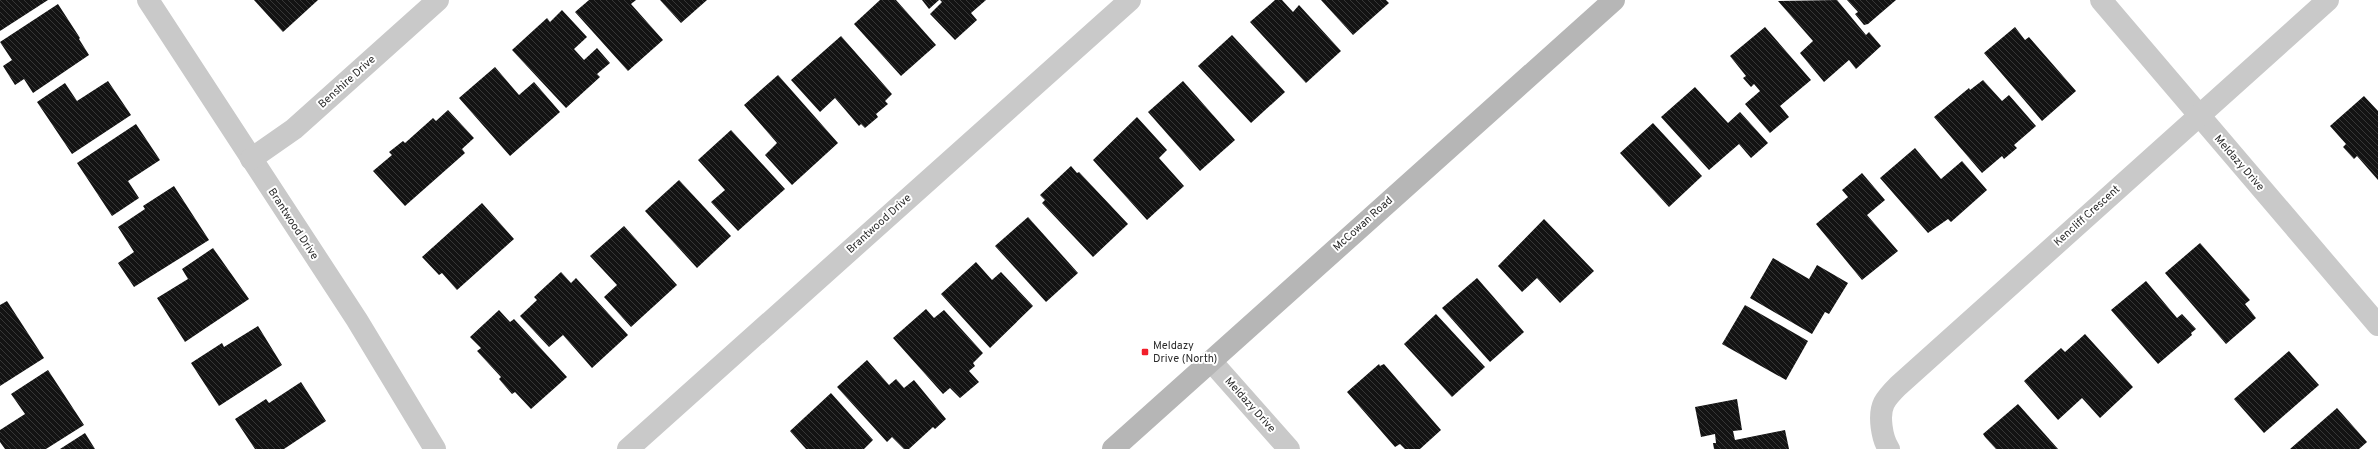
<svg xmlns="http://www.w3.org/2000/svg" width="2378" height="449" font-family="Overpass,sans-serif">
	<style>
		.building { fill: url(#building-back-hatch) }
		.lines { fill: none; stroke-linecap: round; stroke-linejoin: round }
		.minor { stroke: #c9c9c9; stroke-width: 22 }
		.secondary { stroke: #b6b6b6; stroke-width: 22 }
		.poi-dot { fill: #f21f2b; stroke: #fff; stroke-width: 1.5 }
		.labels { text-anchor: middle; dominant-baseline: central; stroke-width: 4; stroke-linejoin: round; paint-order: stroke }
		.street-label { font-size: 11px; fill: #2c2c2c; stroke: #fff }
		.poi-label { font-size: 11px; fill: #2c2c2c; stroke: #fff; text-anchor: start }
	</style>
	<defs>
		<pattern id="building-back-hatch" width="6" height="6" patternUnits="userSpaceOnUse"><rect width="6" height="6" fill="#131313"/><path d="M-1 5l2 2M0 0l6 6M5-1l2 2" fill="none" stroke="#363636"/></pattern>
	</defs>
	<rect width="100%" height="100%" fill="#fff"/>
	<!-- building -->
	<g class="building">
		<path d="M0,0H48L0,31Z"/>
		<path d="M254,0H318L283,32Z"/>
		<path d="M589,0H636L631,4L663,40L628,71L575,12Z"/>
		<path d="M660,0H707L681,23Z"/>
		<path d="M880,0H896L936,45L901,76L854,24Z"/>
		<path d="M922,0H939L929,9Z"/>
		<path d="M940,0H986L971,13L977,20L955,40L930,14L942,2Z"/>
		<path d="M1275,0H1282L1293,12L1299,5L1341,51L1306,83L1250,22Z"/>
		<path d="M1321,0H1386L1389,3L1353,35Z"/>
		<path d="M1837,0L1866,35L1869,32L1881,46L1856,69L1849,60L1824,82L1800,53L1813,41L1778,1Z"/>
		<path d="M1847,0H1896L1868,24L1864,25L1855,14L1858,12Z"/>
		<path d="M58,4L80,38L79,39L89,55L33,93L24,79L15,85L3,66L12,60L0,42Z"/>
		<path d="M562,10L587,37L574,49L584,60L597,48L610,63L597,74L600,77L566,108L512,50L547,18L550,22Z"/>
		<path d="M1765,27L1811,80L1780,106L1789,117L1770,133L1745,104L1760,91L1754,84L1751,87L1743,78L1746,76L1730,56Z"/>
		<path d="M2015,27L2025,40L2029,37L2076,91L2042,121L1984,53Z"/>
		<path d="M1232,35L1285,92L1251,123L1198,66Z"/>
		<path d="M841,36L892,94L885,101L888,104L876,114L878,117L865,128L861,124L859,126L835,98L820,112L791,80Z"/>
		<path d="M495,67L519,95L534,82L560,112L510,156L459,98Z"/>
		<path d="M778,75L838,143L792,185L765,155L777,143L744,105Z"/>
		<path d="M1983,80L2002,101L2009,95L2036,126L2014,145L2017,148L2004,159L2002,156L1982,173L1934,117L1969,88L1970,90Z"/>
		<path d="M108,81L131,115L72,154L37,102L65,83L77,101Z"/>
		<path d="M1183,81L1235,140L1200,171L1148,112Z"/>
		<path d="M1695,87L1728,123L1740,112L1768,143L1751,158L1739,144L1709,170L1661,117Z"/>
		<path d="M2364,96L2378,111V180L2357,156L2354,159L2343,147L2346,144L2330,126Z"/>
		<path d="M448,110L474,138L462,149L465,153L405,206L373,171L392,155L389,152L403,141L405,143L433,118L436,121Z"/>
		<path d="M1137,117L1167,150L1159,158L1184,186L1147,220L1093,160Z"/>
		<path d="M1653,123L1702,176L1669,207L1620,153Z"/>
		<path d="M136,124L160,160L128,181L139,198L112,216L77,163Z"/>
		<path d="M731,130L785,189L738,231L711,202L725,190L698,160Z"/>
		<path d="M1915,148L1941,179L1962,161L1987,190L1951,222L1948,219L1928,233L1880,178Z"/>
		<path d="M1071,166L1077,173L1079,172L1128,224L1093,257L1042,203L1045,200L1040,195Z"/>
		<path d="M1862,173L1885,200L1867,215L1898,251L1862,280L1816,224L1848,197L1842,190Z"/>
		<path d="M679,180L731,236L697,268L645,211Z"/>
		<path d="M174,186L209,240L134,287L118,263L134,252L118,227L145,209L143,206Z"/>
		<path d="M482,203L514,239L457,290L442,273L439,275L422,257Z"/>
		<path d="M1028,217L1078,273L1046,302L995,246Z"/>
		<path d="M1544,219L1594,271L1560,303L1537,278L1522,292L1498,266Z"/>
		<path d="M624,226L677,285L631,327L604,297L617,285L590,256Z"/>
		<path d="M2200,243L2250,300L2245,304L2256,318L2226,344L2165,273Z"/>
		<path d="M213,248L249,299L185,342L157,298L188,279L182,269Z"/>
		<path d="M1773,258L1809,279L1817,265L1848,283L1829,314L1825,312L1812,334L1750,298Z"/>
		<path d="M976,262L992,280L1001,272L1033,306L990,348L941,294Z"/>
		<path d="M561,272L571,283L576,278L628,335L592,368L563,335L549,347L520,316L537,300L534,297Z"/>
		<path d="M1477,278L1524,332L1490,362L1442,308Z"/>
		<path d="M2146,281L2177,318L2182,314L2196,329L2191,333L2192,335L2158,364L2111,310Z"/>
		<path d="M7,301L44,358L0,386V305Z"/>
		<path d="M1745,305L1808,341L1786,380L1722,344Z"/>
		<path d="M926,309L934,318L944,310L983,353L973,363L975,366L969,371L979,382L960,398L950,388L943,394L893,338Z"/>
		<path d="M499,310L510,322L514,319L567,377L531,409L515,392L512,394L499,379L501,377L477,351L481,348L470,337Z"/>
		<path d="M1436,314L1485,367L1452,397L1404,344Z"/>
		<path d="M258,326L282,365L219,406L191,363L222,343L224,347Z"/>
		<path d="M2085,334L2133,387L2100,418L2082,398L2058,420L2024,381L2061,348L2065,352Z"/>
		<path d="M2289,351L2319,385L2264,433L2234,399Z"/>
		<path d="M867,360L889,385L896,379L904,388L914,380L946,419L935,429L933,427L909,449H904L892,437L887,442L837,387Z"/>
		<path d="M1379,364L1380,366L1384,364L1441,430L1420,449H1405L1400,444L1395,447L1347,392Z"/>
		<path d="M48,370L84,425L46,449H5L0,442V430L25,414L11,394Z"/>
		<path d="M301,382L326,421L284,449H255L235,419L266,399L269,403Z"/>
		<path d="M831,393L873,440L864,449H806L790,431Z"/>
		<path d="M1737,399L1742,430L1733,431L1735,440L1785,430L1789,449H1714L1713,443H1716L1715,434L1701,437L1695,407Z"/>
		<path d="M2018,404L2058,449H1996L1985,437L1983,434Z"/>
		<path d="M2337,408L2367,442L2359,449H2290Z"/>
		<path d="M85,433L95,449H60Z"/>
	</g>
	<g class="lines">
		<!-- minor -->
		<g class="minor">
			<path d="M148,0L357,320L435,449"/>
			<path d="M2101,0L2378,325"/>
			<path d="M251,159L294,129L438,0"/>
			<path d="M1211,361L1289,449"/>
			<path d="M628,449L1130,0"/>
			<path d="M1889,449C1882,439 1878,415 1884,403C1887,397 1893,391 1898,386L2328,0"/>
		</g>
		<!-- secondary -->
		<path class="secondary" d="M1113,449L1614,0"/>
	</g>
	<!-- markers -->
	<rect class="poi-dot" x="1141" y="348" width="8" height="8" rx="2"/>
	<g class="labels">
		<!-- street labels -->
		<g class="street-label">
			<text transform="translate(347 82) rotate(-42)">Benshire Drive</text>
			<text transform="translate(2239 163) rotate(49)">Meldazy Drive</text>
			<text transform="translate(2087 216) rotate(-42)">Kencliff Crescent</text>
			<text transform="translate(293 224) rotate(57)">Brantwood Drive</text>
			<text transform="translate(879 224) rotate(-42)">Brantwood Drive</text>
			<text transform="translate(1363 224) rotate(-42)">McCowan Road</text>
			<text transform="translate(1250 405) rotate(48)">Meldazy Drive</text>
		</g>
		<!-- poi labels -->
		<g class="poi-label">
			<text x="1153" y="346">Meldazy<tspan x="1153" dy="13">Drive (North)</tspan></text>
		</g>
	</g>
</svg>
